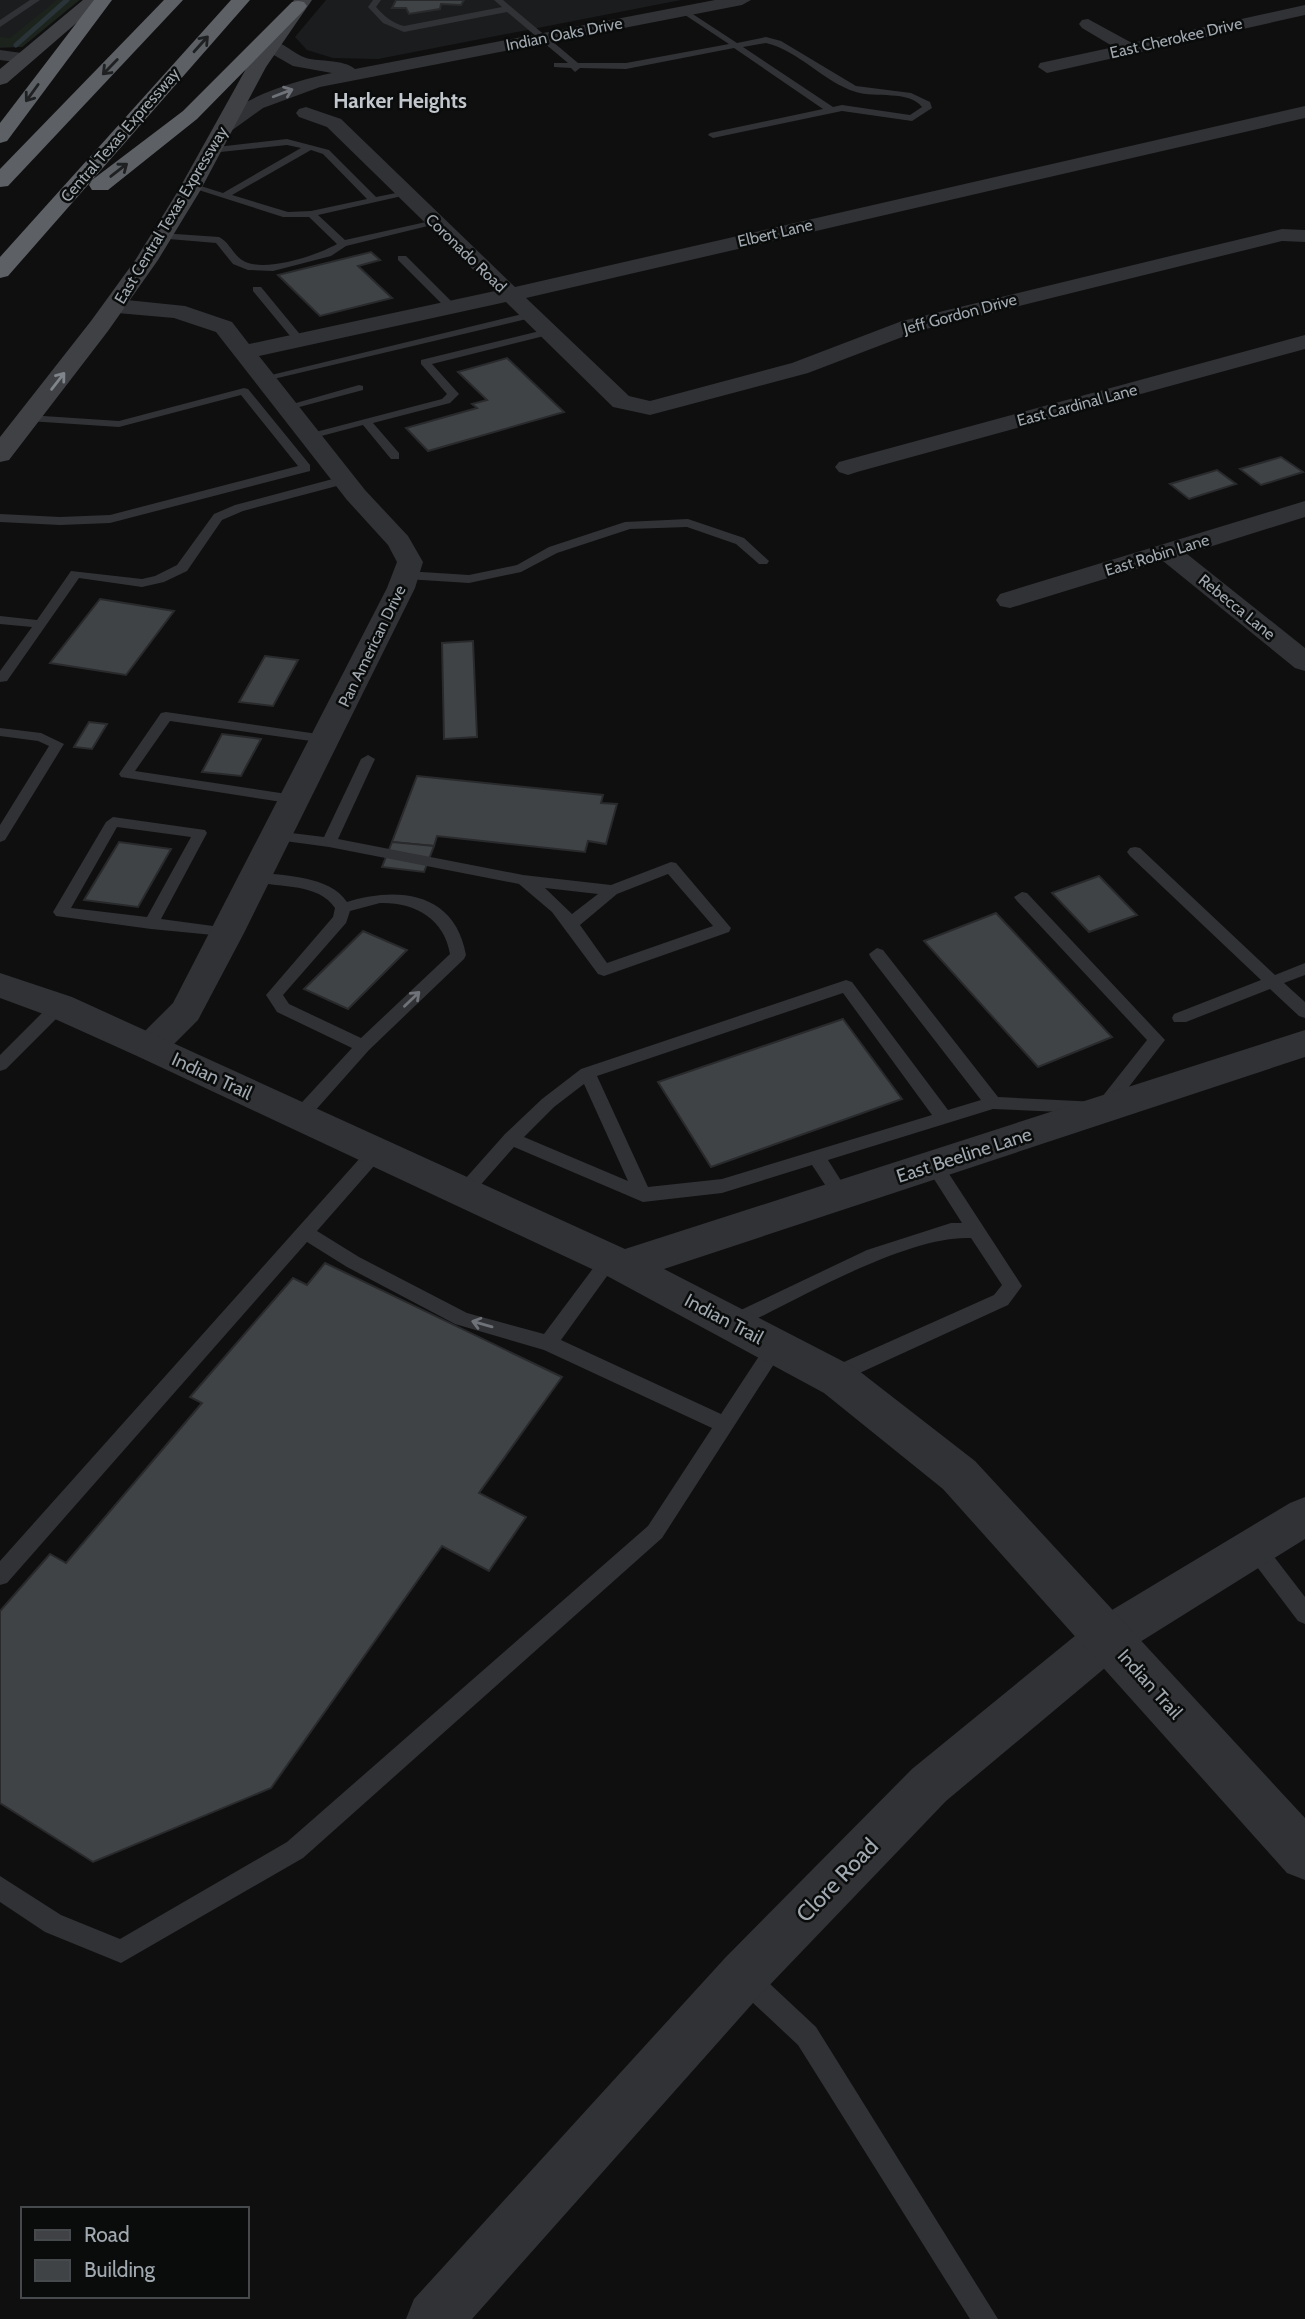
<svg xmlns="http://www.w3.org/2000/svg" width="1305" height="2319" font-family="Cabin,sans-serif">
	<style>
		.built { fill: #1b1c1d }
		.green { fill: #1c231c }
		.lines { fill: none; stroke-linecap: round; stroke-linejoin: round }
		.stream { stroke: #2a3438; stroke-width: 5 }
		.building { fill: #404346; stroke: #292a2c; stroke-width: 2 }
		.service { fill: #313235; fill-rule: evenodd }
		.minor { fill: #313235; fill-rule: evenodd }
		.tertiary { fill: #313235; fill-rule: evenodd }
		.secondary { fill: #3f4145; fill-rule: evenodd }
		.motorway { fill: #5d6166; fill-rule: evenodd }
		.oneway { stroke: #1f2022 }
		.oneway2 { stroke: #6f7379 }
		.oneway3 { stroke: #7f858b }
		.labels { text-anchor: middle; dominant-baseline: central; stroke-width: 5; stroke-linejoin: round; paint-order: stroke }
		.far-street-label { font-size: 16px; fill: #a1a9b0; stroke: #0a0b0b }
		.street-label { font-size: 19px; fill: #a1a9b0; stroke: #0a0b0b }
		.far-district-label { font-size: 21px; font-weight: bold; fill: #c2c7cd; stroke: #0a0b0b }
		.near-street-label { font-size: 23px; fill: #a1a9b0; stroke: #0a0b0b }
	</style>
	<rect width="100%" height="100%" fill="#0f0f10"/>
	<!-- built -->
	<g class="built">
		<path d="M0,0H80L22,47L0,48Z"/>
		<path d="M326,0H681L378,59L333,58L307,50L295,37Z"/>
	</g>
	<!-- green -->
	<path class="green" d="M57,0H79L22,47H0V37L10,38Z"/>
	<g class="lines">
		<!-- stream -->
		<path class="stream" d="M16,45L67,0"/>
	</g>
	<!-- building -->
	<g class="building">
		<path d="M396,0H464L461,5L441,4L440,9L409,14L406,8H392Z"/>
		<path d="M371,252L380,260L358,266L392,298L320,316L278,275Z"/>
		<path d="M507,358L564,412L428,451L406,428L477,408L472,404L487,400L458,372Z"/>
		<path d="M1281,457L1303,472L1261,485L1240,469Z"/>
		<path d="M1217,470L1236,484L1189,499L1170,484Z"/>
		<path d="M100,599L174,611L126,675L50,663Z"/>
		<path d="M473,641L477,737L444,739L442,643Z"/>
		<path d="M265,656L298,660L273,706L239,702Z"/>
		<path d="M89,722L107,724L92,749L74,747Z"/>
		<path d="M222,734L261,739L241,776L202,772Z"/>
		<path d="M417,776L603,795L601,803L617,804L606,844L588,841L585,852L437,836L434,846L392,842Z"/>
		<path d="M119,842L171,849L138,907L84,900Z"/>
		<path d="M392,842L434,846L424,872L382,867Z"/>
		<path d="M1099,876L1137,915L1089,932L1052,893Z"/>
		<path d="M996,913L1112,1037L1038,1067L924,941Z"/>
		<path d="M363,931L407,950L348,1009L304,989Z"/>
		<path d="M843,1019L902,1099L711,1167L658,1082Z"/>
		<path d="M325,1263L562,1377L479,1493L526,1517L489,1571L442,1546L271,1788L93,1862L0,1803V1611L50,1554L66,1563L202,1403L190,1397L293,1278L307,1285Z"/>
	</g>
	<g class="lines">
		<!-- service -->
		<g class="service">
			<path d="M30,0H40L0,27V20Z"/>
			<path d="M373,0H381L376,7C384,16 392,23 404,26L502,7L494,0H503L578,63H626L729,44L682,13L685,9L737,43L766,37L781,41L856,86L911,93L930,102L932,108L912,121L842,111L713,138L708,135L710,133L823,109L734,48L626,69L580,68L575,72L571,68L554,67V63H568L507,12L404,32L383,23L368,7ZM766,43C800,51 823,82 856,92C875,98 909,90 922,107L910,115L842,105L833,107L743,47Z"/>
			<path d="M287,139L329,150L376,197L406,191L411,194L318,215L345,240L435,220L440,223L346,246L331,256L273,271L248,270L233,264L216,243L157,238L156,236L161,233L219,237C229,242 233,254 242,260C262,274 318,255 337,244L309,217H283L186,186L191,183L223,193L301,148L287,145L211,153L208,152V148ZM311,150L323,154L367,199L311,211L288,212L232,195Z"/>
			<path d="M398,256H406L455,305V309H447L398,260Z"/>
			<path d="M253,287H261L303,338V342H295L253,291Z"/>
			<path d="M531,312L536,315L535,317L265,381L259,378Z"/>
			<path d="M548,329L552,330V334L432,364L459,394L450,403L373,423L399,453V459H391L363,425L310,439L304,435L442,399L447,394L421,364V360Z"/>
			<path d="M359,385L363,386V390L288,410L282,407Z"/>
			<path d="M244,388L248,389L310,465V471L110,523L60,525L0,522V514L60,517L110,515L298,466L241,395L119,427L28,421L22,418L28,415L119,421Z"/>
			<path d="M344,476L348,477V483L243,511L222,520L187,571L164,582L142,587L79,578L7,681L0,682V671L32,627L0,624V616L37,620L71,571L142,579L155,576L177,565L214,514L235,505Z"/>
			<path d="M688,519L744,538L769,561L767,564H759L736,544L687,527L630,529L557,553L521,572L469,583L406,579L400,575L406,571L469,575L517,565L549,547L625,522Z"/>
			<path d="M166,712L325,735L332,739L325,743L170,721L135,771L300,796L302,799L295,804L121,777L119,774L121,771L161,713Z"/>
			<path d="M0,728L41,733L64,744L5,840L0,842V825L49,746L38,741L0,736Z"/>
			<path d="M368,755L375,759L338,839L523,875L611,885L671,862L676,863L731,928L729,932L604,976L598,974L552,912L519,884L329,847L270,839L268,836L270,833L275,831L324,837L361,759ZM668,874L713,926L607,963L580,925L617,894ZM545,888L598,894L572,914Z"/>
			<path d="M113,817L205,830L207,833L161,919L228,928L234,929L236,933L234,937L151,929L56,916L53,912L106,822ZM117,827L191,837L147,917L71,908Z"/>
			<path d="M1135,847L1140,848L1275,975L1305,963V975L1284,983L1305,1002V1018L1299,1016L1270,989L1186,1022H1174L1172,1018L1174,1014L1261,980L1130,856L1127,852L1130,848Z"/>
			<path d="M255,872C284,876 329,875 347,902C398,886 455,892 466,955L464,959L369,1050L305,1122H293L290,1117L293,1112L352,1048L277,1012L266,995L333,917L335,908C318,882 277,888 250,881L247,877ZM380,903C414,902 444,918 450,954L361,1038L289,1004L283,995L346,923L350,911Z"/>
			<path d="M1022,892L1027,893L1165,1040L1108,1114L993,1109L828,1160L850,1195L847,1200H835L812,1165L722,1193L643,1202L514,1147L469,1198H457L454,1193L457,1188L505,1134L542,1099L581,1069L846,980L852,982L948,1110L981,1100L871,958L869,954L877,948L883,950L998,1097L1098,1102L1147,1040L1017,901L1014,897ZM843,993L932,1115L722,1179L648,1187L597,1076ZM584,1084L628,1181L524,1137L554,1107Z"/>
			<path d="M59,1000L65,1002L67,1006L65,1010L6,1069L0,1071V1055L53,1002Z"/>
			<path d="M375,1146L381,1148L384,1153L381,1158L317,1231L359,1257L467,1313L544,1334L603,1255L609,1253L615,1255L618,1260L615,1265L561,1340L721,1414L769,1341L776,1339L783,1341L785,1347L662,1538L303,1858L121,1963L45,1932L0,1902V1876L61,1915L120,1939L287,1842L648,1526L712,1428L544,1350L455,1324L347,1267L307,1242L7,1583L0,1585V1561L369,1148Z"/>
			<path d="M934,1158L940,1160L1022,1286L1008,1305L840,1382L833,1384L826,1382L823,1376L826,1370L994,1295L1002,1285L971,1238C907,1235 797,1300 738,1328L731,1331L724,1328L722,1323L724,1318L867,1250L951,1223H962L925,1165L928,1160Z"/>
			<path d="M1255,1539L1262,1541L1305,1597V1624L1298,1621L1248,1555L1245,1548L1248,1541Z"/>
			<path d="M746,1967L755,1970L816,2027L998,2319H970L798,2045L737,1988L734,1979L737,1970Z"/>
		</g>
		<!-- minor -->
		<g class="minor">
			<path d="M715,0H751L742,5L320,87L263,108L231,131H217L214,127C236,98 298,80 332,73L293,66L265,50L262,46L265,42C281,38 291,53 306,58C321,62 343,59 355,69Z"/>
			<path d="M1305,5V15L1047,73L1038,67L1040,63L1114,47L1082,28L1079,24L1082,20L1088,19L1132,43Z"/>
			<path d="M0,50L29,54L32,58L23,63L0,60Z"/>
			<path d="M1305,106V118L526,298L629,396L650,401L792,363L902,321L1282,229L1305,230V242L1282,241L918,331L808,373L650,415L613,407L506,302L259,356L365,490L408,536L423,562L415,588L244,933L198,1020L162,1056L150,1060L138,1056L133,1047L138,1038L173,1003L387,588L397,562L388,545L347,500L216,332L174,318L117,313L109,311L106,306L109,301L117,299L185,306L232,322L249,344L495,291L327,127L299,117L296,113L299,109L306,107L341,119L515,287Z"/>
			<path d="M1305,335V349L857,472L848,475L839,472L835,467L839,462Z"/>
			<path d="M1305,501V517L1187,554L1305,648V671L1295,668L1163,561L1010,608L1000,606L996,600L1000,594Z"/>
			<path d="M1305,1497V1539L1124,1652L946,1801L761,1994L472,2319H406L414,2299L725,1958L912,1769L1092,1622L1290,1503Z"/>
		</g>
		<!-- tertiary -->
		<path class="tertiary" d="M0,973L72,997L625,1249L1305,1030V1057L664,1269L854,1367L975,1461L1305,1818V1880L1287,1873L943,1489L824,1393L609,1277L137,1056L46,1015L0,998Z"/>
		<!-- secondary -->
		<g class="secondary">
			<path d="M83,0H103L7,83L0,85V69Z"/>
			<path d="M294,0H312L266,67L200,191L158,260L108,331L9,460L0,462V437L91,321L136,259L178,191L247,67Z"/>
		</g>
		<!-- motorway -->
		<g class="motorway">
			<path d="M94,0H112L7,141L0,143V123Z"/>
			<path d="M164,0H183L8,186L0,187V169Z"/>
			<path d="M231,0H250L8,276L0,278V257Z"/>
			<path d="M298,1L304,2L307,6L304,10L197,119L108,190H92L89,185L92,180L183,111L292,2Z"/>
		</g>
	</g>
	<!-- one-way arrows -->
	<defs><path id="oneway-shaft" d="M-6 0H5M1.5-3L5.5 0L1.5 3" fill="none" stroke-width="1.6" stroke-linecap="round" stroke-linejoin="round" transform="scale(1.75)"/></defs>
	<g class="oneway">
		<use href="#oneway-shaft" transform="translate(201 44) rotate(-48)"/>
		<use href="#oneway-shaft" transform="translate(110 67) rotate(134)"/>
		<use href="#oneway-shaft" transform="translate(32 93) rotate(126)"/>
		<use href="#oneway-shaft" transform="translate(119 170) rotate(-38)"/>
	</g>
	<g class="oneway2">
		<use href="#oneway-shaft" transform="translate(283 93) rotate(-21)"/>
		<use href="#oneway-shaft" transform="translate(412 999) rotate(-44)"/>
		<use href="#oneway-shaft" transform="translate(482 1324) rotate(-164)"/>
	</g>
	<use class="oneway3" href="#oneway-shaft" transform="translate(58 381) rotate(-52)"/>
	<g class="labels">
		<!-- far-street labels -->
		<g class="far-street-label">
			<text transform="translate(564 34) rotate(-11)">Indian Oaks Drive</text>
			<text transform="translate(1176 38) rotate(-13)">East Cherokee Drive</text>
			<text transform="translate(120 135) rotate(-49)">Central Texas Expressway</text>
			<text transform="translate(171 215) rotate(-59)">East Central Texas Expressway</text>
			<text transform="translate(775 233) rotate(-13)">Elbert Lane</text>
			<text transform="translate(466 253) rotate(44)">Coronado Road</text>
			<text transform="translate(960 314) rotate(-15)">Jeff Gordon Drive</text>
			<text transform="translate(1077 405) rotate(-15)">East Cardinal Lane</text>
			<text transform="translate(1157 555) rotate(-17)">East Robin Lane</text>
			<text transform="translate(1237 607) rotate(39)">Rebecca Lane</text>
			<text transform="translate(372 646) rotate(-64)">Pan American Drive</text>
		</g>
		<!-- street labels -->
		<g class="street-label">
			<text transform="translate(212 1076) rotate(25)">Indian Trail</text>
			<text transform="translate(964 1155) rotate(-18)">East Beeline Lane</text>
			<text transform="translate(724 1319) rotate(28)">Indian Trail</text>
			<text transform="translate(1150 1684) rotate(48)">Indian Trail</text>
		</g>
		<!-- far-district labels -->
		<g class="far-district-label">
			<text x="400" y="100">Harker Heights</text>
		</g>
		<!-- near-street labels -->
		<g class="near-street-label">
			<text transform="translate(837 1880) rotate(-46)">Clore Road</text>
		</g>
	</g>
	<!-- legend -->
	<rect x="21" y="2207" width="228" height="91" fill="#0a0b0b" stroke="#464a4d" stroke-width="2"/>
	<rect x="35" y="2230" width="35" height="10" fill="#3f4145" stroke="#464a4d" stroke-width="2"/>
	<text x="84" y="2242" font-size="21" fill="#a1a9b0">Road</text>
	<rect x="35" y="2260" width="35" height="21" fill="#404346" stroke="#464a4d" stroke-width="2"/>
	<text x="84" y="2277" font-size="21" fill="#a1a9b0">Building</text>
</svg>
